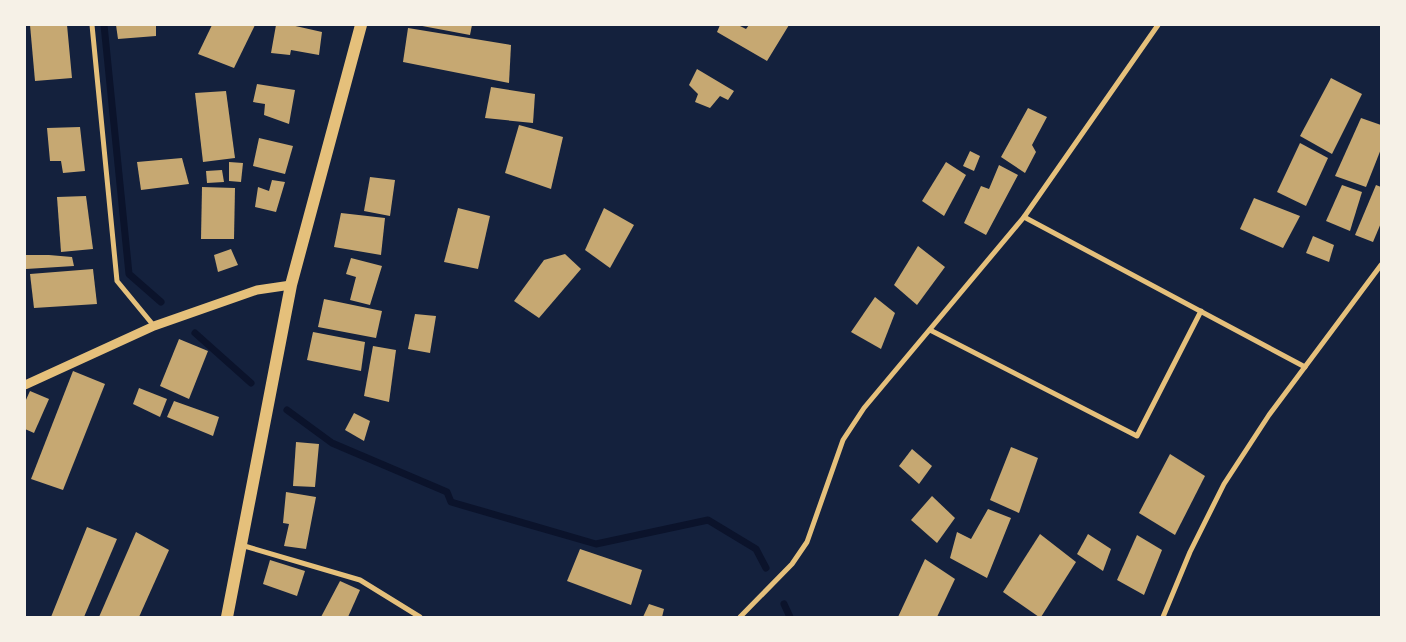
<svg xmlns="http://www.w3.org/2000/svg" width="1406" height="642" font-family="Poppins,sans-serif">
	<style>
		.lines { fill: none; stroke-linecap: round; stroke-linejoin: round }
		.stream { stroke: #0b132b; stroke-width: 7 }
		.building { fill: #c6a872 }
		.minor { stroke: #e5c07b; stroke-width: 5 }
		.tertiary { stroke: #e5c07b; stroke-width: 9 }
		.primary { stroke: #e5c07b; stroke-width: 12 }
	</style>
	<rect width="100%" height="100%" fill="#14213d"/>
	<g class="lines">
		<!-- stream -->
		<g class="stream">
			<path d="M104,25L129,274L161,302"/>
			<path d="M195,333L251,383"/>
			<path d="M287,410L332,443L447,492L451,502L596,544L708,520L756,549L766,568"/>
			<path d="M784,604L790,617"/>
		</g>
	</g>
	<!-- building -->
	<g class="building">
		<path d="M30,25H67L72,78L35,81Z"/>
		<path d="M116,25H156V36L118,39Z"/>
		<path d="M212,25H255L234,68L198,54Z"/>
		<path d="M276,25H291L322,32L319,55L291,50L290,55L271,53Z"/>
		<path d="M417,25H472L470,35Z"/>
		<path d="M720,25H738L746,29L749,25H789L767,61L717,32Z"/>
		<path d="M408,28L511,45L509,83L403,62Z"/>
		<path d="M697,69L734,91L728,100L720,96L710,108L695,102L698,94L689,85Z"/>
		<path d="M1331,78L1362,94L1332,154L1300,136Z"/>
		<path d="M257,84L295,90L289,124L264,115L265,104L253,102Z"/>
		<path d="M491,87L535,94L533,123L485,118Z"/>
		<path d="M226,91L235,158L203,162L195,93Z"/>
		<path d="M1028,108L1047,117L1032,145L1036,152L1025,173L1001,157Z"/>
		<path d="M1361,118L1381,125V149L1366,187L1335,176Z"/>
		<path d="M519,125L563,137L551,189L505,173Z"/>
		<path d="M80,127L85,171L63,173L61,161H50L47,128Z"/>
		<path d="M259,138L293,146L285,174L253,166Z"/>
		<path d="M1300,143L1328,158L1306,206L1277,192Z"/>
		<path d="M970,151L980,156L974,171L963,166Z"/>
		<path d="M182,158L189,184L141,190L137,162Z"/>
		<path d="M229,162L243,163L241,182L229,181Z"/>
		<path d="M946,162L966,175L944,216L922,201Z"/>
		<path d="M999,165L1018,175L986,235L964,223L981,186L989,189Z"/>
		<path d="M222,170L224,182L207,183L206,171Z"/>
		<path d="M370,177L395,180L390,216L364,211Z"/>
		<path d="M272,180L285,182L276,212L255,207L258,187L269,191Z"/>
		<path d="M1342,185L1362,192L1350,231L1326,221Z"/>
		<path d="M1376,185L1381,187V223L1373,242L1355,235Z"/>
		<path d="M202,187L235,188L234,239H201Z"/>
		<path d="M86,196L93,249L61,252L57,197Z"/>
		<path d="M1254,198L1300,216L1283,248L1240,229Z"/>
		<path d="M458,208L490,216L478,269L444,262Z"/>
		<path d="M604,208L634,225L610,268L585,250Z"/>
		<path d="M341,213L385,218L381,255L334,247Z"/>
		<path d="M1313,236L1334,245L1329,262L1306,253Z"/>
		<path d="M918,246L945,267L917,305L894,285Z"/>
		<path d="M231,249L238,265L218,272L214,255Z"/>
		<path d="M565,254L581,269L539,318L514,301L544,260Z"/>
		<path d="M26,255H49L72,257L74,266L26,269Z"/>
		<path d="M351,258L382,266L370,305L350,300L356,277L346,274Z"/>
		<path d="M93,269L97,304L34,308L30,274Z"/>
		<path d="M875,297L895,313L881,349L851,332Z"/>
		<path d="M324,299L382,311L376,338L318,327Z"/>
		<path d="M415,314L436,316L430,353L408,349Z"/>
		<path d="M313,332L365,342L361,371L307,360Z"/>
		<path d="M179,339L208,351L189,399L160,386Z"/>
		<path d="M373,346L396,350L389,402L364,396Z"/>
		<path d="M73,371L105,384L63,490L31,479Z"/>
		<path d="M139,388L167,399L160,417L133,404Z"/>
		<path d="M30,391L49,399L34,433L25,429V402Z"/>
		<path d="M174,401L219,417L213,436L167,417Z"/>
		<path d="M354,413L370,421L364,441L345,430Z"/>
		<path d="M296,442L319,444L315,487L293,486Z"/>
		<path d="M1011,447L1038,458L1019,513L990,500Z"/>
		<path d="M912,449L932,466L919,484L899,466Z"/>
		<path d="M1170,454L1205,476L1175,535L1139,513Z"/>
		<path d="M286,492L316,497L306,549L284,546L289,524L283,523Z"/>
		<path d="M932,496L955,518L937,543L911,520Z"/>
		<path d="M988,509L1011,518L987,578L950,558L957,532L971,539Z"/>
		<path d="M87,527L117,539L84,617H51Z"/>
		<path d="M136,532L169,550L139,617H99Z"/>
		<path d="M1040,534L1076,562L1041,617H1039L1003,592Z"/>
		<path d="M1088,534L1111,549L1103,571L1077,554Z"/>
		<path d="M1137,535L1162,550L1144,595L1117,580Z"/>
		<path d="M580,549L642,570L631,605L567,581Z"/>
		<path d="M925,559L955,579L937,617H898Z"/>
		<path d="M270,560L305,571L297,596L263,584Z"/>
		<path d="M340,581L360,590L348,617H321Z"/>
		<path d="M649,604L664,609L662,617H643Z"/>
	</g>
	<g class="lines">
		<!-- minor -->
		<g class="minor">
			<path d="M92,25L117,281L154,326"/>
			<path d="M1024,217L1305,367"/>
			<path d="M930,330L1137,436L1201,311"/>
			<path d="M241,545L360,580L420,617"/>
			<path d="M740,617L792,564L807,542L843,440L864,408L1024,217L1158,25"/>
			<path d="M1163,617L1190,552L1224,484L1269,415L1381,265"/>
		</g>
		<!-- tertiary -->
		<path class="tertiary" d="M25,385L154,326L257,290L291,285"/>
		<!-- primary -->
		<path class="primary" d="M227,617L291,285L361,25"/>
	</g>
	<!-- border -->
	<rect width="1406" height="642" fill="none" stroke="#f6f1e7" stroke-width="52"/>
</svg>
